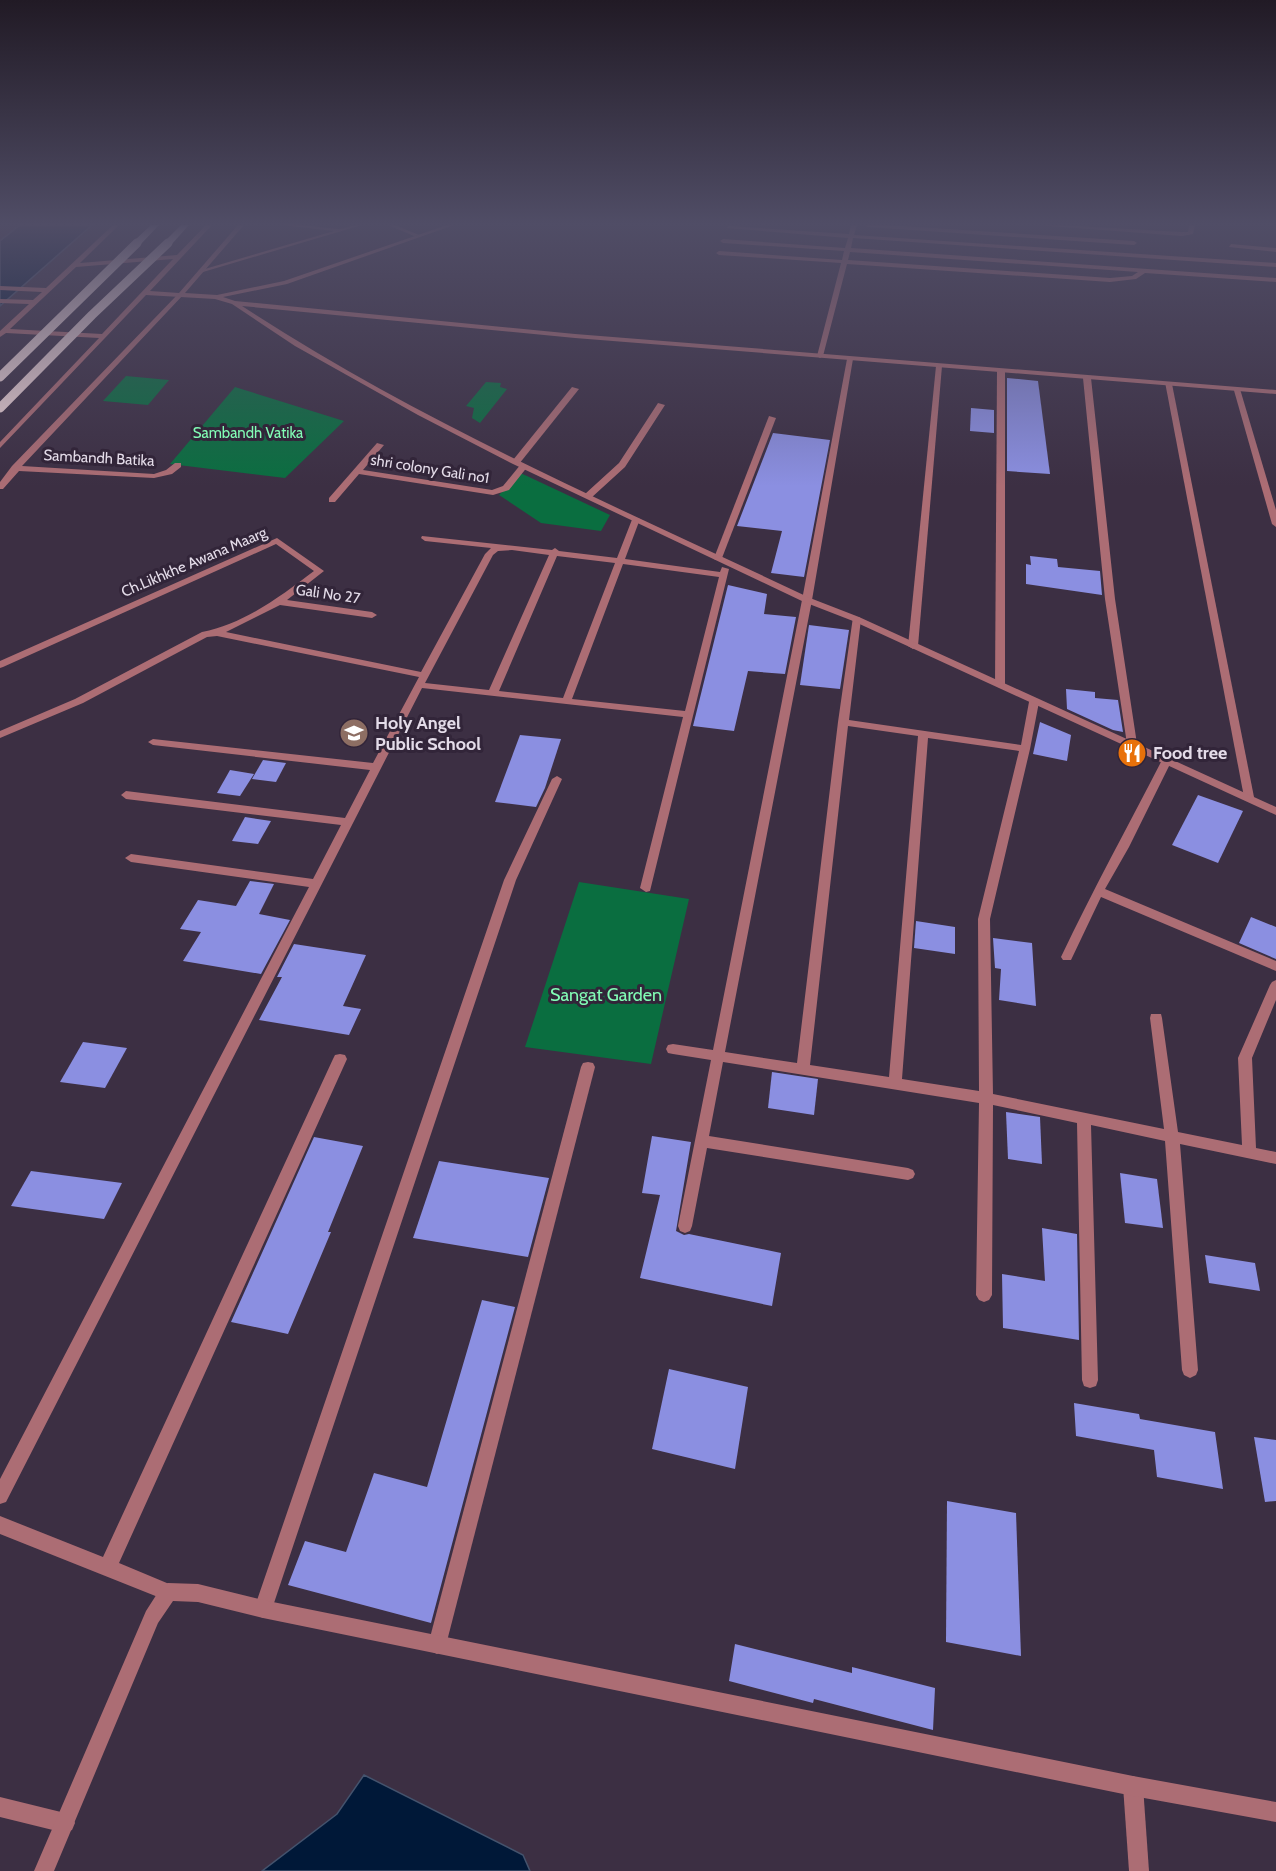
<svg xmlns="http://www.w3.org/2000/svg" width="1276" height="1871" font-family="Cabin,sans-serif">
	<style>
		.green { fill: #0a6e40 }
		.water { fill: #001838; stroke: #44536d; stroke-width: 1.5 }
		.building { fill: #8b8fe1 }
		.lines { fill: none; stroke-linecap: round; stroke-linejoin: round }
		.minor { fill: #ac6d74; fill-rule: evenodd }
		.tertiary { fill: #ac6d74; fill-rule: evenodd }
		.trunk { fill: #eed4d6; fill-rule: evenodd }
		.trunk-bridge { stroke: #eed4d6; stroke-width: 9 }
		.labels { text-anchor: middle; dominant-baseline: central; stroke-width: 6; stroke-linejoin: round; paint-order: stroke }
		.far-park-label { font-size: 15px; fill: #82fcb5; stroke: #322539 }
		.far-street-label { font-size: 15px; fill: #e4dce9; stroke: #322539 }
		.poi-label { font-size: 18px; font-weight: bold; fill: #e4dce9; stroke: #322539; text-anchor: start }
		.park-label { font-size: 18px; fill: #82fcb5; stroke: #322539 }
	</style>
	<rect width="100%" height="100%" fill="#3c2f43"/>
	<!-- green -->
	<g class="green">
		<path d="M126,376L169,380L148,405L103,401Z"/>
		<path d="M486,382L501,383L500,387L507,389L480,423L472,418L474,408L466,406Z"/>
		<path d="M235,387L344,421L285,478L170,464Z"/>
		<path d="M520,473L527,476L610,515L601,531L541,523L499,495Z"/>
		<path d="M579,882L689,899L651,1064L525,1047Z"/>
	</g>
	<!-- water -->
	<g class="water">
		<path d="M20,225H92L0,306V241Z"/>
		<path d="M364,1775L523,1855L530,1871H262L337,1814Z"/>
	</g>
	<!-- building -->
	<g class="building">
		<path d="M1007,378L1038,381L1050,474L1007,471Z"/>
		<path d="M971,408L994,410V433L970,431Z"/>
		<path d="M773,433L830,440L804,577L771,573L782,531L737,526Z"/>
		<path d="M1030,556L1057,559L1058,567L1100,571L1102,595L1026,584V564L1031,565Z"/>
		<path d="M728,585L767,594L764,614L796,617L785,674L748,671L734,731L693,726Z"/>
		<path d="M809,625L849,630L840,689L800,685Z"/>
		<path d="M1066,689L1095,692V698L1118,700L1123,732L1113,730L1067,709Z"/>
		<path d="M1040,722L1071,735L1067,761L1033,754Z"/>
		<path d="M520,735L561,739L545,788L536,807L495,802Z"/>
		<path d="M263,760L286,763L276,782L252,779Z"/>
		<path d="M230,770L254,774L240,796L217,793Z"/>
		<path d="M1198,795L1243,811L1218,863L1172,845Z"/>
		<path d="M245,817L271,821L258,844L232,841Z"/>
		<path d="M250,881L274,884L259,914L290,920L261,974L183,961L201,932L180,929L198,900L236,906Z"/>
		<path d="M1251,917L1276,927V959L1239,943Z"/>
		<path d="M916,921L955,927V954L914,948Z"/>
		<path d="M993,938L1032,943L1036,1006L999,1000L1001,969L995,968Z"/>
		<path d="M294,944L366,955L343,1006L361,1009L349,1035L259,1020L282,977H277Z"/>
		<path d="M83,1042L127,1048L105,1088L60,1082Z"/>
		<path d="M772,1072L818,1079L814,1115L768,1108Z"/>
		<path d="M1006,1112L1040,1117L1042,1164L1008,1159Z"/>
		<path d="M652,1136L691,1142L676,1231L684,1235L689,1234L781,1253L772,1306L640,1278L660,1195L642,1193Z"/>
		<path d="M314,1137L363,1146L328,1232H331L288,1334L231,1322Z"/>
		<path d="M439,1161L549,1178L528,1257L413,1238Z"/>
		<path d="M31,1171L122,1183L104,1219L11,1206Z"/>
		<path d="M1120,1173L1157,1179L1163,1228L1125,1223Z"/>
		<path d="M1042,1228L1077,1234L1079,1340L1003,1328L1002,1274L1045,1281Z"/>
		<path d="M1205,1255L1255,1263L1260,1291L1209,1283Z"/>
		<path d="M482,1300L515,1307L431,1623L288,1585L305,1541L346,1552L374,1473L427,1487Z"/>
		<path d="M669,1369L748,1387L735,1469L652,1449Z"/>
		<path d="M1074,1403L1139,1414L1140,1419L1215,1432L1223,1489L1157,1477L1154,1450L1076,1436Z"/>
		<path d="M1254,1437L1276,1440V1501L1265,1502Z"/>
		<path d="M947,1501L1016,1513L1021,1656L946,1642Z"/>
		<path d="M735,1644L852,1673V1667L935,1688L933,1730L814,1699L813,1703L729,1681Z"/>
	</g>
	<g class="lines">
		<!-- minor -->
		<g class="minor">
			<path d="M282,225C301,223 321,228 339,229C346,229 354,224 362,225L203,272L198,271L334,231Z"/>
			<path d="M388,225H395L419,235L414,236Z"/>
			<path d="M851,225H857L854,235L1276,263V267L853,238L851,248L1276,278V282L1145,273L1136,279L1110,282L847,264L823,356L820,358L817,356L841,263L719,255L716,253L719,251L842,260L844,251L723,243L720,241L723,239L845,248L848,238L726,228L729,226L849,234ZM850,252L1138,272L1132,276L1110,278L848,260Z"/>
			<path d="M865,225H886L1134,241L1137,243L1134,245L868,227Z"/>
			<path d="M1036,225H1059L1182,232H1188L1189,225H1195L1193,234L1182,236Z"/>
			<path d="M1231,244L1276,248V252L1229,247Z"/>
			<path d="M179,293L184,294L22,466L154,474L166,470L175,463H181V467L172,474L154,478L19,471L3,489H0V482L12,466Z"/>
			<path d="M850,357L853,359L812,600L725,1052L797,1063L838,722L853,617H859L861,619L849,720L1021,745L1029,702L1030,700H1038L1039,702L1030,749L990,919L993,1094L1164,1129L1150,1018L1151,1014H1161L1162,1018L1178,1132L1242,1145L1238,1058L1270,985L1272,982L1276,980V1000L1252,1058L1256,1148L1276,1152V1164L1180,1144L1198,1370L1196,1375L1190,1378L1184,1375L1182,1370L1165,1141L1091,1125L1098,1380L1096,1386L1090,1388L1084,1386L1082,1380L1077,1123L993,1105L992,1295L989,1300L984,1302L979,1300L976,1295L979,1103L723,1062L709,1136L908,1168L913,1170L915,1174L913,1178L908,1180L707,1148L692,1226L690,1231L685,1233L680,1231L678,1226L711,1060L673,1054L668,1053L666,1049L668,1045L673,1044L713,1050L802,600L847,359ZM848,726L918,736L889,1077L810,1065ZM928,738L1019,751L978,919L979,1091L902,1079Z"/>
			<path d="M939,364L942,366L918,646L913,649L908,646L936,366Z"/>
			<path d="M1001,369L1005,371V685L1000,688L995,685L997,371Z"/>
			<path d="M1087,376L1091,378L1115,599L1137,744L1132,747L1127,744L1105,599L1083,378Z"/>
			<path d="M1165,382L1172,384L1254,797L1249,801L1244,797Z"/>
			<path d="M572,387L579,389L519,464H513V460Z"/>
			<path d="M1233,387L1240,389L1276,510V527L1272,524Z"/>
			<path d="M658,403L665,405L625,467L591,498H585V494L619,463Z"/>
			<path d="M769,416L776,418L722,558L715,560L714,558Z"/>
			<path d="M377,443L384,445L363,470L492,490L503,486L521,464L528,466L509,490L493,495L359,474L335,502H329V498Z"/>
			<path d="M633,517L640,519L625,559L720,572L722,567L729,569L650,891L646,892L640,888L683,717L422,688L6,1502L0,1504V1479L309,887L131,862L125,858L131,854L313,879L341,825L126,799L121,795L126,791L345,818L370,770L153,745L148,742L153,739L373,763L419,677L217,636L207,637L83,703L0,738V731L75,699L202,632C244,624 281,596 314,571L276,544L3,667L0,668V661L277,538L324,571L287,600L372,612L377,615L372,618L280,605L226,632L421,672L485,554L491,548L425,541L421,538L422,536L552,550L555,548L559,551L617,558ZM512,550L549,555L489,690L425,683L493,555L498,551ZM557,556L615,563L563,698L499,691ZM623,564L719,577L685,711L572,699Z"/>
			<path d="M1167,757L1172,760L1129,847L1105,889L1276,961V971L1101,897L1071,960H1063L1061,957C1093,890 1128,826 1162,760Z"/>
			<path d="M557,776L562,779L516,880L272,1609L269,1615L263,1618L257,1615L254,1609L504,880L552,779Z"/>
			<path d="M340,1054L345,1055L347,1059L119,1563L174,1586L177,1592L174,1598L168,1601L0,1534V1516L103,1557L333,1059L335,1055Z"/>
			<path d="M588,1062L593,1063L595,1067L446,1645L443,1651L437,1654L431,1651L428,1645L581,1067L583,1063Z"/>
			<path d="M1133,1776L1140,1779L1143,1786L1149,1871H1129L1123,1786L1126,1779Z"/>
			<path d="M0,1797L65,1813L72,1816L75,1823L72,1830L65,1833L0,1817Z"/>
		</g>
		<!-- tertiary -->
		<g class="tertiary">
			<path d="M113,225H119L80,263L177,255L206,225H212L150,291L179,293L238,225H244L185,293L217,295L284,281L447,225H454L287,284L223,297L235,301L575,334L1276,390V394L575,338L242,306C420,423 618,507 810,598L859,617L1276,807V815L853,621L804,602L513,464L418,415L295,346L232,304L215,299L146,295L0,448V442L99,338L6,333L0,337V331L29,304L0,303V299L33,300L42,292L0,290V286L46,288ZM173,259L102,334L10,329L76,267Z"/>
			<path d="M168,1583L198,1584L263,1600L1133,1776L1276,1802V1822L1133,1796L263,1618L198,1602L173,1601L158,1623L54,1871H34L146,1611L162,1586Z"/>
		</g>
		<!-- trunk -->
		<g class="trunk">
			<path d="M151,225H159L140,245H134V241Z"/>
			<path d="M181,225H189L171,245H165V241Z"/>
		</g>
		<!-- trunk-bridge -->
		<g class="trunk-bridge">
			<path d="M0,377L137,243"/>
			<path d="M0,408L92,315L168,243"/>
		</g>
	</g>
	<!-- sky -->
	<linearGradient id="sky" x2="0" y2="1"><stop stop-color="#211a25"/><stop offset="0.46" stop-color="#504d66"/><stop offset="1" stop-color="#504d66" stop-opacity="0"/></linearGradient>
	<rect width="1276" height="486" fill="url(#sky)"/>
	<!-- icons -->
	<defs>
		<g id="school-disc" transform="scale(1.5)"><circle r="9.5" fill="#8d6e63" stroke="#322539"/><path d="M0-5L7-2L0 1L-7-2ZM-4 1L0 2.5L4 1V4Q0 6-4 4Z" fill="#fff"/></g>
		<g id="restaurant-disc" transform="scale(1.5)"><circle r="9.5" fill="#e8710a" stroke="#322539"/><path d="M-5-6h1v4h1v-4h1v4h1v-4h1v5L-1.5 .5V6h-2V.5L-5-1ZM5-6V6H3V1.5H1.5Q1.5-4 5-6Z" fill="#fff"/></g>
	</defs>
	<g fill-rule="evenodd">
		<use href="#school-disc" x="354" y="733"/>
		<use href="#restaurant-disc" x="1132" y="753"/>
	</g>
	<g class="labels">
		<!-- far-park labels -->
		<g class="far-park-label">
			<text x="248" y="433">Sambandh Vatika</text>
		</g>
		<!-- far-street labels -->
		<g class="far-street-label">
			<text transform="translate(99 458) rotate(3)">Sambandh Batika</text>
			<text transform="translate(430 469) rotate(9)">shri colony Gali no1</text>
			<text transform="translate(194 562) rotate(-23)">Ch.Likhkhe Awana Maarg</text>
			<text transform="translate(328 594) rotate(8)">Gali No 27</text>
		</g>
		<!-- poi labels -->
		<g class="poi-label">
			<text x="375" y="723">Holy Angel<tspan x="375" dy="21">Public School</tspan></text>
			<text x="1153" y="753">Food tree</text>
		</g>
		<!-- park labels -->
		<g class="park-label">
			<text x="606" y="995">Sangat Garden</text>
		</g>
	</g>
</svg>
